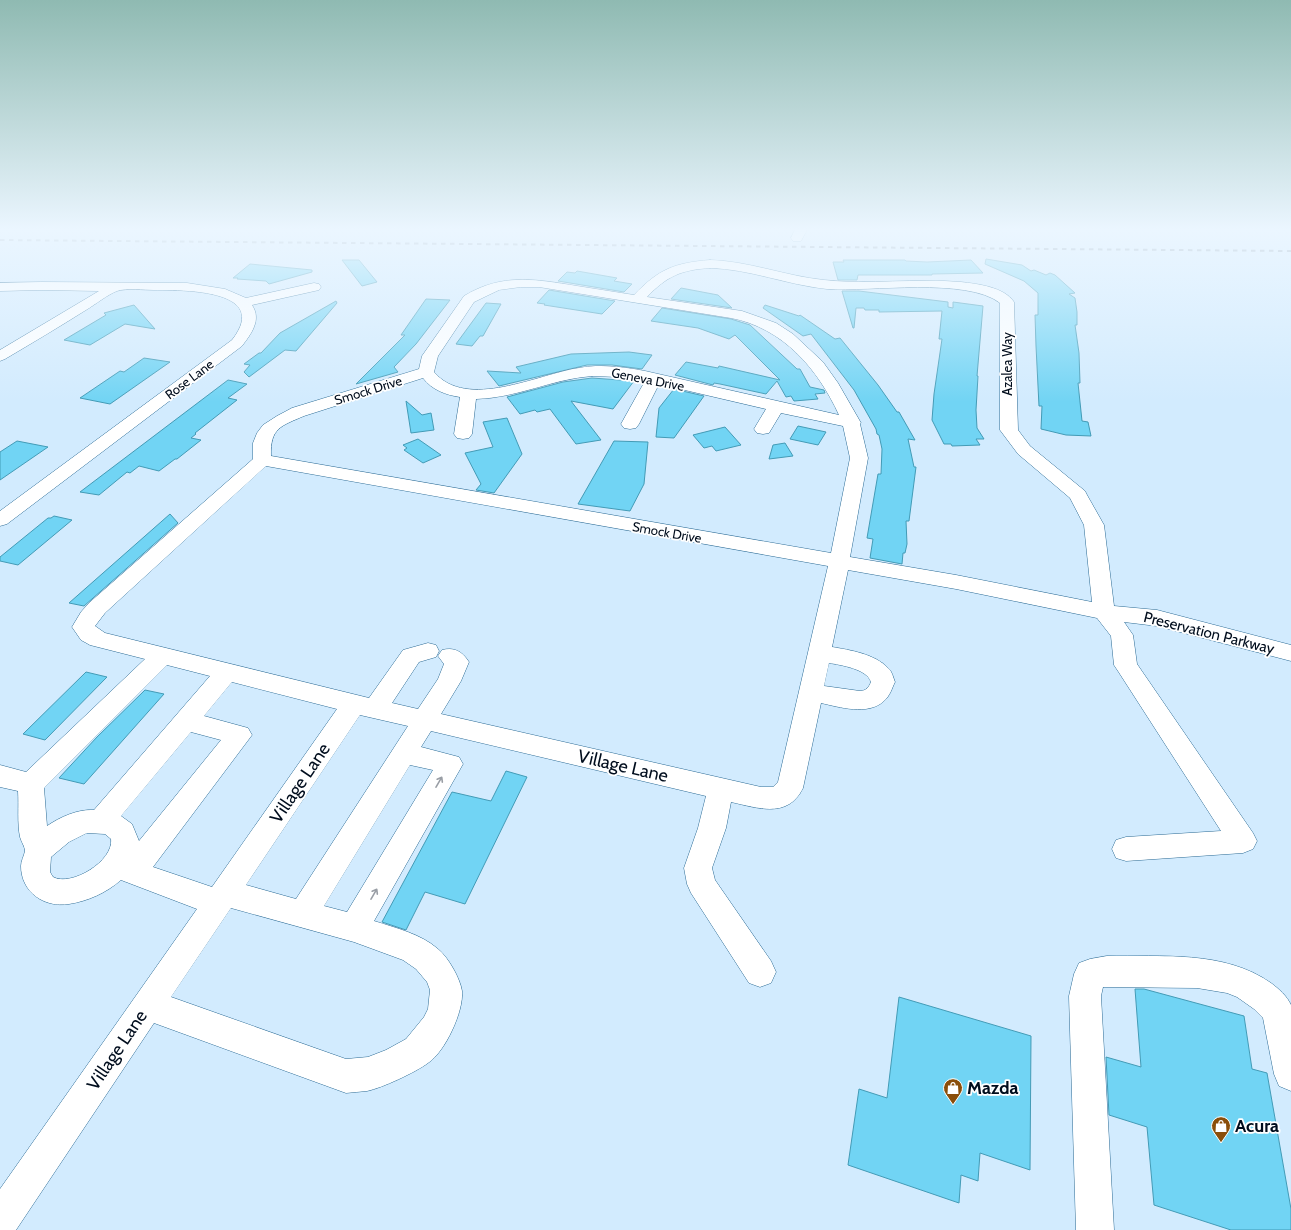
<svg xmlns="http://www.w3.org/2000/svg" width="1291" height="1230" font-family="Cabin,sans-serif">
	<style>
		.building { fill: #71d4f4; stroke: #439bb6 }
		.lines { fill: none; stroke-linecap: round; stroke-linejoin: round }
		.minor-casing { stroke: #2c6b95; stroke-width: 1 }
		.minor { fill: #fff; fill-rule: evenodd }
		.rail { stroke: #627486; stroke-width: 2; stroke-dasharray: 4.5 4.5; stroke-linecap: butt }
		.oneway { stroke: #999ea5 }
		.labels { text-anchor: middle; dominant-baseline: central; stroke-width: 3.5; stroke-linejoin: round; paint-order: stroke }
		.far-street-label { font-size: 13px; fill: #000d1d; stroke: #fff }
		.street-label { font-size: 15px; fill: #000d1d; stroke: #fff }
		.near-street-label { font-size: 18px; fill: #000d1d; stroke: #fff }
		.near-poi-label { font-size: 18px; font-weight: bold; fill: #000d1d; stroke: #fff; text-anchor: start }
	</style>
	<rect width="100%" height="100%" fill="#d2ebfe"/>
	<!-- building -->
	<g class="building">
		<path d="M986,259L1022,265L1031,271L1034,270L1046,275L1050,273L1055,275L1075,293L1069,294L1075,298L1077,312V325H1075L1079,353L1080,383H1078L1082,421L1088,422L1091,436L1066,435L1041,429L1042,406H1039L1036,346L1035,315H1038V293L1024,281L985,264Z"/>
		<path d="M342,260H359L377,282L362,286Z"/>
		<path d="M843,260H905L906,261L927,262L971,260L983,273L932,274V275H858L857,280H838L833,262H844Z"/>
		<path d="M250,264L312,270V272L269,284L266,281L237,279L238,278H233Z"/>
		<path d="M577,271L617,278L614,281L632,284L624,292L558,281L567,272L575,273Z"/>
		<path d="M681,288L718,295L732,308L671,299Z"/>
		<path d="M549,290L615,301L602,314L544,305L545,304L537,303Z"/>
		<path d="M842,291H859L948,302V307L953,308V302L983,306L977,376H978L976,410L977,428L984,439H976L980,445L952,446L951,444H944L932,420L934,394L942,339H939L942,311L879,312V310H865L864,308H856L854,328H853Z"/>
		<path d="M426,299L450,300L416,344L394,367L398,372L356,384L405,335H401Z"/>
		<path d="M336,301L337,303L296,351L285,350L249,377L244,372L250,365L244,364L259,353H261L280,333Z"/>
		<path d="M486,303L501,304L483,336H480L472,346L456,344Z"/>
		<path d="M134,305L155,329L125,324L90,345L64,340L106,315L104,313Z"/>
		<path d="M765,305L799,316L800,315L835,339L840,338L878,385L897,412H899L915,440L908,439L914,467H916L909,521H906L907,544L905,553H903L902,564L870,558L873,539L867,538L878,474H881L882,449L879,435L877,434L876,429L854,390L811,334L803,336L763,308Z"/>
		<path d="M662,308L731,319L750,325L797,369H800L810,387L824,390L825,393L815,394L818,399L794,401L791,396L786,397L777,381L766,394L720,384L714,383L713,385L675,375L686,362L718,368L719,366L780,380L735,335L729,339L698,328L651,321Z"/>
		<path d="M629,352L652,355L642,369L612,365H587L499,386L487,371L521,373L516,367L571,354Z"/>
		<path d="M144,358L170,362L110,404L80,398L120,371L124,372Z"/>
		<path d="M592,378L634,381L613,409L571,401L601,440L576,444L550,409L537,412L535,410L520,414L507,397L563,382Z"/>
		<path d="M228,380L247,384L228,398L237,400L195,433L196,434L191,438L201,440L177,459H175L159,471L139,466L130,473L127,472L99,495L80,492Z"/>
		<path d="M674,389L704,396L674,438L656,437L659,408Z"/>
		<path d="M406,401L422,415L431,413L434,430L411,433Z"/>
		<path d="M507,418L522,454L494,493L476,490L481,484L465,453L493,447L483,422Z"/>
		<path d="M798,426L826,432L818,445L790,439Z"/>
		<path d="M725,427L741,445L716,451L712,446L704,448L693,435Z"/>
		<path d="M418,439L441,455L423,463L404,450L407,448L403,445Z"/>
		<path d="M17,441L48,447L0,480V452Z"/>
		<path d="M614,441L648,442L644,484L630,511L578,504Z"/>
		<path d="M785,443L793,456L769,459L773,445Z"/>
		<path d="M170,514L178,523L84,606L69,603Z"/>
		<path d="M54,516L72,520L18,565L0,561V557L48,518H51Z"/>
		<path d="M86,672L107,677L45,740L23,734Z"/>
		<path d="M145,690L164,694L84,784L59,778L97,737Z"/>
		<path d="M506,771L527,777L465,904L425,892L406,930L382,922L452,792L491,801Z"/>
		<path d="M1135,989H1144L1244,1016L1252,1069L1267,1073L1291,1209V1230H1231L1154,1205L1147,1127L1109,1115L1106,1057L1141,1067Z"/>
		<path d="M899,997L1031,1036L1030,1170L980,1153L978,1181L961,1175L959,1203L848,1165L859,1089L887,1098Z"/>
	</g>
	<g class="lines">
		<!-- minor casing -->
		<g class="minor-casing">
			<g id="minor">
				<path d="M795,230H807L801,241H793L791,238Z"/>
				<path d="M710,260C749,261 785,276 824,280C869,285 916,278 961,282C978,284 1004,287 1014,302L1018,430L1030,446L1085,491L1087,495L1104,525L1114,606L1157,610L1291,645V661L1157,626L1124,622L1133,635L1137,664L1253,833L1257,841L1253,849L1243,853L1126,861L1116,858L1112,849L1116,840L1126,837L1221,831L1118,671L1114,665L1111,636L1097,618L956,589L848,570L832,647C850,650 875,654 888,668C892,671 893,677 895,682C892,688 890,696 884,701C868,716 839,707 821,703L803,788C788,819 758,808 731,802L726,828L712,868L715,880L771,961L776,972L771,983L760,987L749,983L691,893L687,884L684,868L698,828L706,796L431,731L421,747L459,757L463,764L374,921C396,928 421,934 438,949C448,957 460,978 462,991C464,1011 445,1052 428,1063C416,1072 382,1088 367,1091C360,1092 353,1092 346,1093L154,1023L16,1230H0V1189L197,909L121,880C106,893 88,901 69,904C44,908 21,892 21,866C21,861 24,856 25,851C25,847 21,841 20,837C17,823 19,806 18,791L0,787V765L26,772L145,659L90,645L81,640L72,627L81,612L89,603L253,459V443L257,433L263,425L277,416L292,408L419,369L422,356L464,296C502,273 535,279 577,286C596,289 615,292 634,295C659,269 674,263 710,260ZM710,268C750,269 787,285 827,289C871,292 966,277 1000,303V430L1018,454L1070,498L1084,525L1092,602L956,575L850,557L868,458L860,424L861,423L838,383L823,362L793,334L776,323L742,311L647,297C667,276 681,270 710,268ZM521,287H539L731,318C783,328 818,369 839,415L645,371C623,367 601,364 579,368C538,374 467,411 434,372L438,356L474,302L499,290ZM592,376L619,377L645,381L621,424L624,428L630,429L636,428L639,424L659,384L766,409L754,429L757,433L763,434L769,433L781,413L843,426L850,458L831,553L271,456C270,428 281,426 304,416L423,378C432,390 446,395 460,397L454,434L457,438L463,439L469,438L472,434L476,399C517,398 552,379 592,376ZM266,466L828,566L778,782L773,787H761L441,714L461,681L469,662C462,651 454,647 442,650L438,656L444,664L438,679L418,709L392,703L419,662L436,657L439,651L436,645L428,643L403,650L369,698L105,633L95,626L105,613ZM829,663C841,665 867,669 871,682C869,687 866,691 860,691L824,686ZM167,665L210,676L94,810C78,809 60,817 47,826L44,788ZM232,682L337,709L212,887L153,867L252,735L248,728L204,716ZM360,715L408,726L296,899L246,885ZM191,732L221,740L139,841L132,824L121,816ZM410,765L433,770L347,912L324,906ZM87,833L105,834L111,839C114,861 71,887 53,877L50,872L51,857L69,842ZM231,908L354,942L403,960L416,969L427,982L430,990L428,1009L424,1017L406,1039L386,1050L368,1057L346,1059L171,997Z"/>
				<path d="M41,282L187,283L225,289L246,298L314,283L319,284L321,287L319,290L252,305C262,320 251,334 242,346L7,524L0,526V511L232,340C272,289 182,290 154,290C144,290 126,288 117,291C107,295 96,304 86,310C59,327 32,343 5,359L0,361V350L99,291L41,290L0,291V283Z"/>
				<path d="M1107,956C1161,957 1224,950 1271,983C1279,989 1287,996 1291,1005V1091L1279,1086L1274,1074L1263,1018L1254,1009L1237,997L1227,993L1197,988L1103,987L1101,996L1114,1230H1076L1069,996L1074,974L1079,963L1090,959Z"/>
			</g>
		</g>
		<!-- minor -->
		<use href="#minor" class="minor"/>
		<!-- rail -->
		<path class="rail" d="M0,240L1291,251"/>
	</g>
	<!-- one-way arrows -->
	<defs><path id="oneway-shaft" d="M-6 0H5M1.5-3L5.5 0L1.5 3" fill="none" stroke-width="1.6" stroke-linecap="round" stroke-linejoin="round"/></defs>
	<g class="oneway">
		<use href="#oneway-shaft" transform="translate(439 782) rotate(-60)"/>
		<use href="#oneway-shaft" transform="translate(374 894) rotate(-60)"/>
	</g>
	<!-- sky -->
	<linearGradient id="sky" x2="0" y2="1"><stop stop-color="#8fbab2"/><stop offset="0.57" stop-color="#ebf6ff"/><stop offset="1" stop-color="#ebf6ff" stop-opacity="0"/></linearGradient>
	<rect width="1291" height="402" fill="url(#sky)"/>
	<!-- icons -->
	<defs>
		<g id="shop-pin" transform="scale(1)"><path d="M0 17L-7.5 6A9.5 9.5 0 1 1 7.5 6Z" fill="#8a4e0a" stroke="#fff"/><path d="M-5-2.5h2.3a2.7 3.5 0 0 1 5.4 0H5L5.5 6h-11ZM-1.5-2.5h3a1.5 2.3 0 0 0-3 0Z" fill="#fff"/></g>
	</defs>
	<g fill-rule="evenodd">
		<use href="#shop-pin" x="953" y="1088"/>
		<use href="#shop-pin" x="1221" y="1126"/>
	</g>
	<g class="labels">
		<!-- far-street labels -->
		<g class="far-street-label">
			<text transform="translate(1007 364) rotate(-90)">Azalea Way</text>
			<text transform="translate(189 379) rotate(-37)">Rose Lane</text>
			<text transform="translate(648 379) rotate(11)">Geneva Drive</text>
			<text transform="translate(368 390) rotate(-17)">Smock Drive</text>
			<text transform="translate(667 532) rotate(10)">Smock Drive</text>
		</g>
		<!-- street labels -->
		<g class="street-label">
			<text transform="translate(1209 633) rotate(14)">Preservation Parkway</text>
		</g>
		<!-- near-street labels -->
		<g class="near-street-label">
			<text transform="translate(623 766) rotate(13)">Village Lane</text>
			<text transform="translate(300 783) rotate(-56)">Village Lane</text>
			<text transform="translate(117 1050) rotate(-56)">Village Lane</text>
		</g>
		<!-- near-poi labels -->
		<g class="near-poi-label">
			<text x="967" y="1088">Mazda</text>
			<text x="1235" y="1126">Acura</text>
		</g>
	</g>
</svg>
